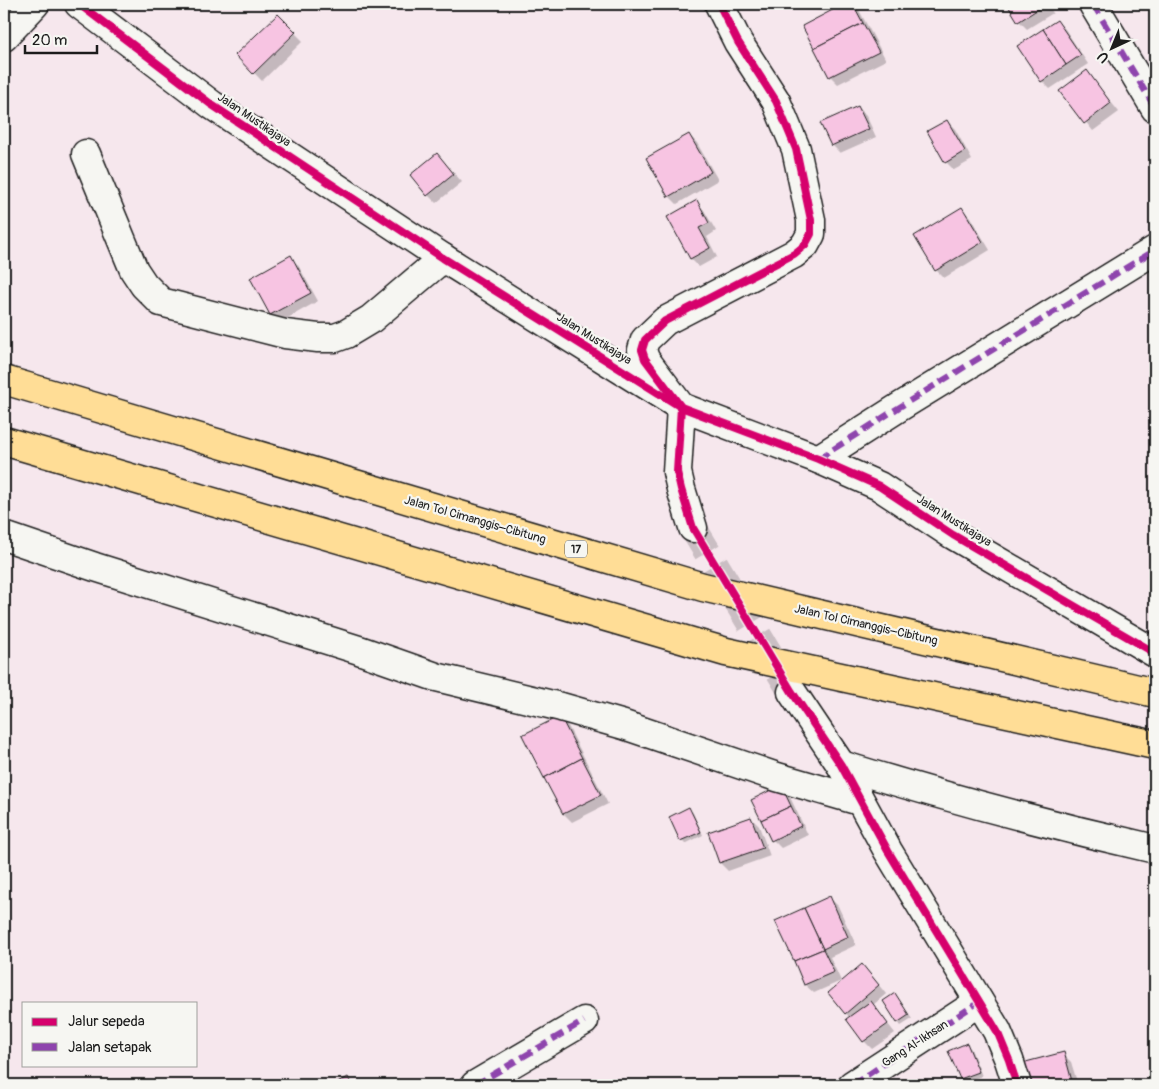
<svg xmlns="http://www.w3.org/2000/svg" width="1159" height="1089" font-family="Pangolin,sans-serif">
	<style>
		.shadow { fill: #0003 }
		.building { fill: #f7c4e2; stroke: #1c1c1c }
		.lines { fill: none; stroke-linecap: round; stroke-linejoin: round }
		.minor-tunnel { stroke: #cabec3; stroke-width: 28; stroke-dasharray: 28 14; stroke-linecap: butt }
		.minor-casing { stroke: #1c1c1c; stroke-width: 31 }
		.highway-casing { stroke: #1c1c1c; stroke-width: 31 }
		.minor { stroke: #f6f6f2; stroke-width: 28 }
		.highway { stroke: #ffdd96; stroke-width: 28 }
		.quiet { stroke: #8e44ad; stroke-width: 6; stroke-dasharray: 12 6; stroke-linecap: butt }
		.cycleway-casing { stroke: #f6f6f2; stroke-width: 11 }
		.cycleway { stroke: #d6006c; stroke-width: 8 }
		.labels { text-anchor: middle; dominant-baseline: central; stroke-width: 4.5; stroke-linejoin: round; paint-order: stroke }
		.shield { fill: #f6f6f2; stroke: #5d5d5c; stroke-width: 1 }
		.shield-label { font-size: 11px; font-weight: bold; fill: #1c1c1c }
		.street-label { font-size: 12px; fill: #1c1c1c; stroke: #f6f6f2 }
	</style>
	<rect width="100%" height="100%" fill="#f6e7ed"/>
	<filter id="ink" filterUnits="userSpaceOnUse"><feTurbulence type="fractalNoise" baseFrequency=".02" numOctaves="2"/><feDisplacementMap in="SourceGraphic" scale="10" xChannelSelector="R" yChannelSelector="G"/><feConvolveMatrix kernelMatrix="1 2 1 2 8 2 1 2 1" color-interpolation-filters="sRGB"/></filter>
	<g filter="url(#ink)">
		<!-- shadow -->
		<g class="shadow">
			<path d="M847,4H853L859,10L886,60L838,84L830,76L804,26Z"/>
			<path d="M1008,4H1048L1053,13L1027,29L1019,21Z"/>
			<path d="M278,16L303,41L262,81L237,55Z"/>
			<path d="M1057,21L1065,29L1088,64L1050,89L1042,81Z"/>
			<path d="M1087,72L1119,112L1093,131L1061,91Z"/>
			<path d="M858,107L866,115L876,137L840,153L832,145Z"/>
			<path d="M947,121L955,129L972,160L954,170L946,162Z"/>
			<path d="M689,135L697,143L718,180L677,204L669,196Z"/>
			<path d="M437,154L462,182L436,203L428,195Z"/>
			<path d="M696,202L704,210L716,231L707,237L717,257L699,267L691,259L669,218Z"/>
			<path d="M962,209L970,217L990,250L944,278L936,270Z"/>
			<path d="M290,257L298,265L318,301L279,323L271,315L251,278Z"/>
			<path d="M560,718L568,726L608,804L572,822L564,814Z"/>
			<path d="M781,787L789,795L808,835L781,848L773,840Z"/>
			<path d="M689,809L693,813L703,835L685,844L681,840Z"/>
			<path d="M751,818L759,826L770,856L728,871L720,863L709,833Z"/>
			<path d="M830,898L838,906L856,945L830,957L841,981L814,993L805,985L777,921Z"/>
			<path d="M870,974L886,994L873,1005L895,1033L872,1049L864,1041L850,1018L829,993Z"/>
			<path d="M895,995L912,1019L901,1026L898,1022Z"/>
			<path d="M967,1045L971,1049L982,1076L965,1082L961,1079L950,1052Z"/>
			<path d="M1063,1054L1071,1062L1078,1085H1025Z"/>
		</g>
		<!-- building -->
		<g class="building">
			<path d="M844,4H853L863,23L814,48L802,26Z"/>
			<path d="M1007,4H1046L1018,22Z"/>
			<path d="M278,14L296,32L253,74L235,55Z"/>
			<path d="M1057,20L1081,55L1066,65L1043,29Z"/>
			<path d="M863,23L879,52L829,77L814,48Z"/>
			<path d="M1043,29L1066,65L1041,82L1017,46Z"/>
			<path d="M1087,70L1111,103L1084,124L1059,91Z"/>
			<path d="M858,106L869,129L831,146L820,123Z"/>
			<path d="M947,120L965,151L945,163L927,131Z"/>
			<path d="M689,134L711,172L668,197L646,158Z"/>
			<path d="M437,153L454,174L427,196L410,175Z"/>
			<path d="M697,200L709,223L699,228L710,248L690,259L667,217Z"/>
			<path d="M962,207L983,242L935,271L914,236Z"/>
			<path d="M291,255L311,293L270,315L250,278Z"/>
			<path d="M560,716L582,758L544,778L522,735Z"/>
			<path d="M582,758L601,795L563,814L544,778Z"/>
			<path d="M781,785L791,806L761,820L751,800Z"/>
			<path d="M791,806L801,826L771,841L761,820Z"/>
			<path d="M689,807L701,832L680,841L669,817Z"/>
			<path d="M751,817L763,848L719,863L708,832Z"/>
			<path d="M830,896L848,937L823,949L804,908Z"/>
			<path d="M804,908L823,949L794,961L775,921Z"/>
			<path d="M823,949L834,972L804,985L794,961Z"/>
			<path d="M862,964L879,985L845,1014L828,993Z"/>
			<path d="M895,993L909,1015L897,1023L883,1001Z"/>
			<path d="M871,1001L888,1024L863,1042L846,1019Z"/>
			<path d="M967,1043L979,1072L960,1079L948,1051Z"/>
			<path d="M1064,1052L1073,1085H1024L1018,1064Z"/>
			<path d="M348,1077L353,1085H334Z"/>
		</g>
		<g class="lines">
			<!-- minor-tunnel -->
			<path class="minor-tunnel" d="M693,528L792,692"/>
			<!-- minor casing -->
			<g class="minor-casing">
				<g id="minor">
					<path d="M79,4L212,105L443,258L681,407L818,459L879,486L953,535L1155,653"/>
					<path d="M1093,4L1155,108"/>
					<path d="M4,37L35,4"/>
					<path d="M86,154L134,270L144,285L161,302L285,334L318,338H335L346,334L371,319L443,258"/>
					<path d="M818,459L898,408L1155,250"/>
					<path d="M693,528L681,489L677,472L681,407L645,359L642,350L645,340L665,321L794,254L805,245L811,234V220L796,149L776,101L738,42L719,4"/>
					<path d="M4,536L95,567L359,650L436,677L561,707L624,725L777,777L860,801"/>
					<path d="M792,692L841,765L888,851L997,1031L1009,1060L1017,1085"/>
					<path d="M841,765C945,797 1049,825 1155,849"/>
					<path d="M475,1085L584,1021"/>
					<path d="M852,1085L979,1002"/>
				</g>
			</g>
			<!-- highway casing -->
			<g class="highway-casing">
				<g id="highway">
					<path d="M4,380L703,587L1155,693"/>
					<path d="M4,441L726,652L1155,745"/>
				</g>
			</g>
			<!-- minor -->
			<use href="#minor" class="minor"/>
			<!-- highway -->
			<use href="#highway" class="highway"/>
			<!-- quiet -->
			<g class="quiet">
				<path d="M1093,4L1155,108"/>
				<path d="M818,459L898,408L1155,250"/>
				<path d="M475,1085L584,1021"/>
				<path d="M852,1085L979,1002"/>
			</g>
			<!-- cycleway casing -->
			<g class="cycleway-casing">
				<g id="cycleway">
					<path d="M79,4L212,105L443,258L681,407L818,459L879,486L953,535L1155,653"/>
					<path d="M719,4L738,42L776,101L796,149L811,220V234L805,245L794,254L665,321L645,340L642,350L645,359L681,407L677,472L681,489L693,528L792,692L841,765L888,851L997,1031L1009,1060L1017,1085"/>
				</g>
			</g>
			<!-- cycleway -->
			<use href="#cycleway" class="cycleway"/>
		</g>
	</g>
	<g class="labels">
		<!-- shield labels -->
		<rect class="shield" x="565" y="540.5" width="22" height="17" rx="4"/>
		<g class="shield-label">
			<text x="576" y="549">17</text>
		</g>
		<!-- street labels -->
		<g class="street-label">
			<text transform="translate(254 120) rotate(34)">Jalan Mustikajaya</text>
			<text transform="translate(594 339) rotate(32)">Jalan Mustikajaya</text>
			<text transform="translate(475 520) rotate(16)">Jalan Tol Cimanggis–Cibitung</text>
			<text transform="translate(954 521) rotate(32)">Jalan Mustikajaya</text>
			<text transform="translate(866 625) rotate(13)">Jalan Tol Cimanggis–Cibitung</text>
			<text transform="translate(915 1044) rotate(-33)">Gang Al-Ikhsan</text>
		</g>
	</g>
	<!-- margin -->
	<rect width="1159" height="1089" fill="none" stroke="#f6f6f2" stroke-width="20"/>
	<rect x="10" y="10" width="1139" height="1069" fill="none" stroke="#1c1c1c" stroke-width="2" filter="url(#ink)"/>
	<!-- legend -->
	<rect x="22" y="1002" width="175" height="65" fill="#f6f6f2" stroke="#9f9f9c"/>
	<rect x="32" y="1018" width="25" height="8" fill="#d6006c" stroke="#9f9f9c"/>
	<text x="68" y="1026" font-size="15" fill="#1c1c1c">Jalur sepeda</text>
	<rect x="32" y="1043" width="25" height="8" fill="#8e44ad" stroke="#9f9f9c"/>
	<text x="68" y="1052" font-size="15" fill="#1c1c1c">Jalan setapak</text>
	<!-- north arrow -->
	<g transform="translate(1112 48) rotate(224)" stroke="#f6f6f2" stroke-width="4" paint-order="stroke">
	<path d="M0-4L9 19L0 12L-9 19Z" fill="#1c1c1c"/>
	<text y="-8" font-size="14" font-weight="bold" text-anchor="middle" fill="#1c1c1c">U</text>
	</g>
	<!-- scale -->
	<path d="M25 45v8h72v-8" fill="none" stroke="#1c1c1c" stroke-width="2.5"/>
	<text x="32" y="45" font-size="15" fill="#1c1c1c" stroke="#f6f6f2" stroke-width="4" paint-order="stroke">20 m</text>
</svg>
